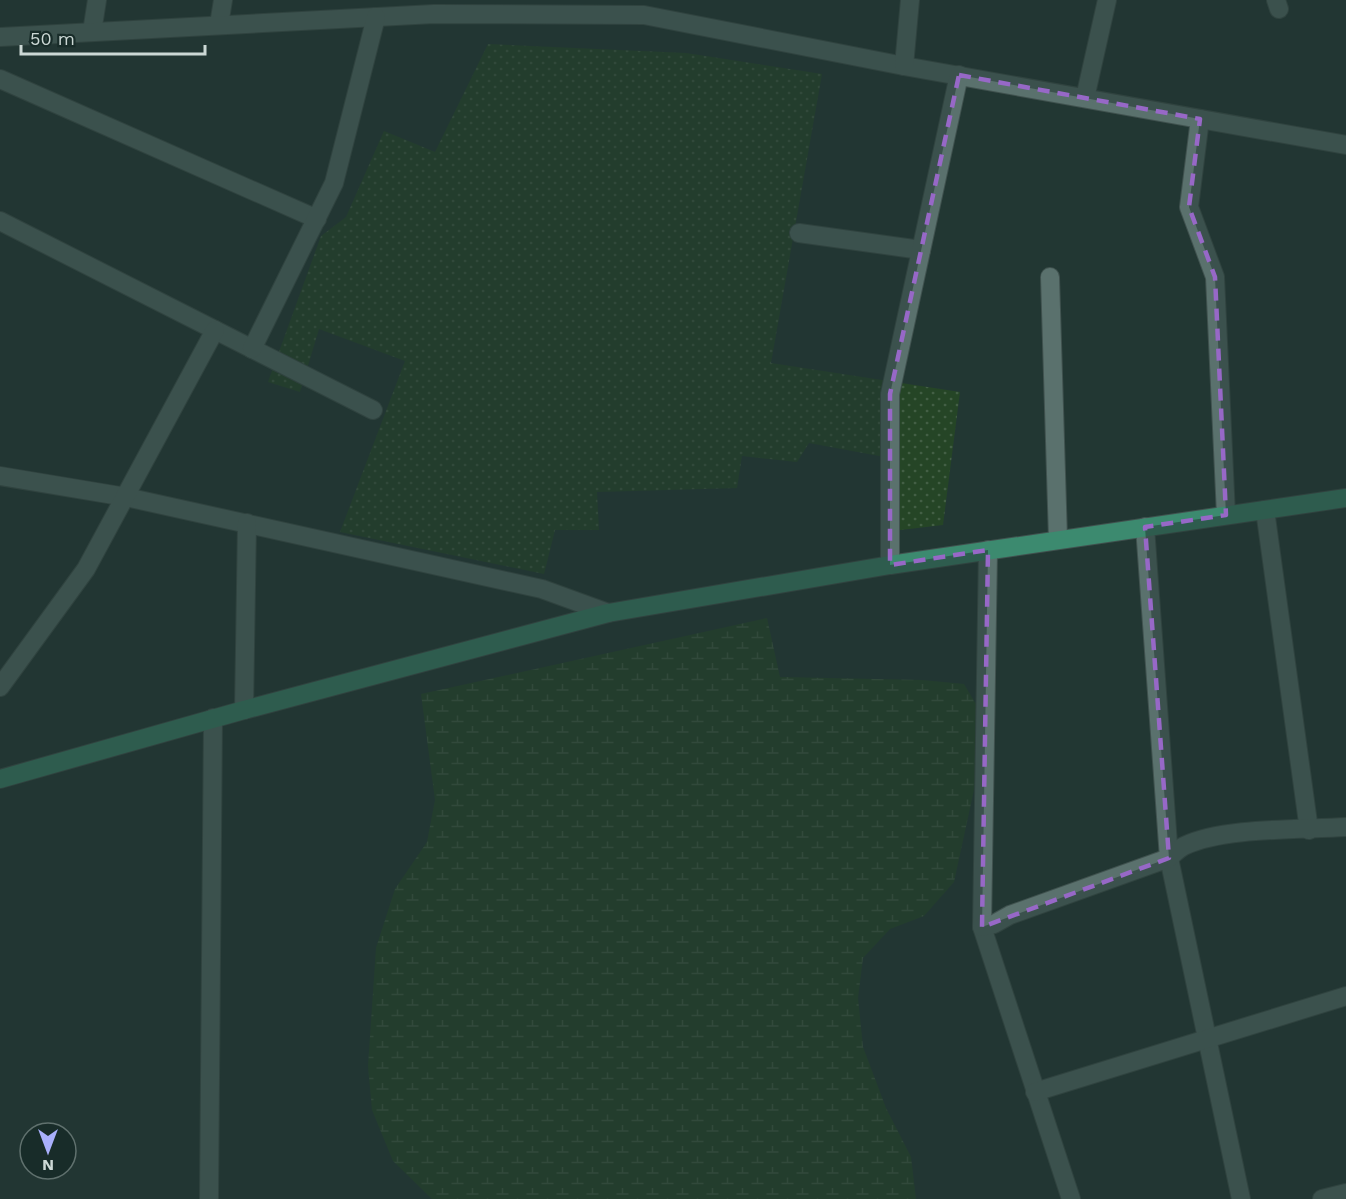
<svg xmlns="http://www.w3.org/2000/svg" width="1346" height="1199" font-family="'Work Sans',sans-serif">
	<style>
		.wetland { fill: url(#wetland-marsh) }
		.garden { fill: url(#garden-dots) }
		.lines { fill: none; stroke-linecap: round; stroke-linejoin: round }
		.minor-casing { stroke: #40524f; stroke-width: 20 }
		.major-casing { stroke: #40524f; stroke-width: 20 }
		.minor { stroke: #5a716d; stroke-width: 18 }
		.major { stroke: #3c8a6f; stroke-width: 18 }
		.marked { fill: none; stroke: #9768c7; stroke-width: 4.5; stroke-dasharray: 12 8; stroke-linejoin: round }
	</style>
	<defs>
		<pattern id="wetland-marsh" width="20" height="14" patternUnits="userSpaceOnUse" patternTransform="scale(1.5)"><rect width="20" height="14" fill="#254526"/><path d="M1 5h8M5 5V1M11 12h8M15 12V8" fill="none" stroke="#435f45"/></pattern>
		<pattern id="garden-dots" width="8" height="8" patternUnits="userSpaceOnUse" patternTransform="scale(1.5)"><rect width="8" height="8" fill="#254526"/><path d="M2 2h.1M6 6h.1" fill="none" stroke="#435f45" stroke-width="1.8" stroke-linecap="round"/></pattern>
	</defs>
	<rect width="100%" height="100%" fill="#223733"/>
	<!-- wetland -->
	<path class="wetland" d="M767,618L780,677L922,680L964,684L983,716L975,785L954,882L924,916L890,929L863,958L858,998L863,1047L886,1108L911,1157L916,1199H432L393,1161L372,1110L368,1066L376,948L395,889L427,842L435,800L421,694Z"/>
	<!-- garden -->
	<path class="garden" d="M488,44L686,53L822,74L771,363L960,392L943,525L884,532L890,458L809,443L797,462L742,456L737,488L597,492L599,530H555L544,574L340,532L405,361L319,329L300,392L268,382L321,236L346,217L384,131L435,152Z"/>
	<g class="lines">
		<!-- minor casing -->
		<g class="minor-casing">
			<g id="minor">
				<path d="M1276,0L1279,9"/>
				<path d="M219,25L223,0"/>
				<path d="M92,32L97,0"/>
				<path d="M0,37L434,14L644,15L904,66L1346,145"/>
				<path d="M904,66L910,0"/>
				<path d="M0,79L317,219"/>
				<path d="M1085,98L1107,0"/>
				<path d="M1200,119L1189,207L1215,277L1226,515"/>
				<path d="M0,221L373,410"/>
				<path d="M799,233L921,250"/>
				<path d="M1050,277L1058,539"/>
				<path d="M252,349L334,183L376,17"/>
				<path d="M0,476L126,497L542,589L608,613"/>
				<path d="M1265,510L1309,830"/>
				<path d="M1145,527L1169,858L1241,1199"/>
				<path d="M988,550L982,927L1071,1199"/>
				<path d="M890,565V394L959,75"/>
				<path d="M0,687L86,569L215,330"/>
				<path d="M244,710L247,523"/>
				<path d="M982,927L994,924L1010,915L1169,858C1174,854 1178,849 1184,846C1223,827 1301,830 1346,827"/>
				<path d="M1035,1092L1346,996"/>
				<path d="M209,1199L213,718"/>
				<path d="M1322,1199L1346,1193"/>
			</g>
		</g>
		<!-- major casing -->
		<g class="major-casing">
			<path id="major" d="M0,779L244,710L608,613L890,565L1346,498"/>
		</g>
		<!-- minor -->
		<use href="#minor" class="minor"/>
		<!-- major -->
		<use href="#major" class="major"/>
	</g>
	<!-- marked area -->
	<path d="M0 0H1346V1199H0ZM959,75L1200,119L1189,207L1215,277L1226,515L1145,527L1169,858L982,927L988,550L890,565V394Z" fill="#223733" fill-opacity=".55" fill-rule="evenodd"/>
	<path class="marked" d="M959,75L1200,119L1189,207L1215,277L1226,515L1145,527L1169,858L982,927L988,550L890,565V394Z"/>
	<!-- north arrow -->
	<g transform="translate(48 1151) rotate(180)"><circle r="28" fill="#182c29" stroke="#60716e" stroke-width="1.5"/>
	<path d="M0-4.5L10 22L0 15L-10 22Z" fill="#a9b0fc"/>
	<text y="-9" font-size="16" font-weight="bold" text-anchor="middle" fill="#ccd8d5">N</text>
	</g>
	<!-- scale -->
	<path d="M21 45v9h184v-9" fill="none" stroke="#ccd8d5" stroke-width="3"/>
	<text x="30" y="45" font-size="18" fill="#ccd8d5" stroke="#182c29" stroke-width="4.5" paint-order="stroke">50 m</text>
</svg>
